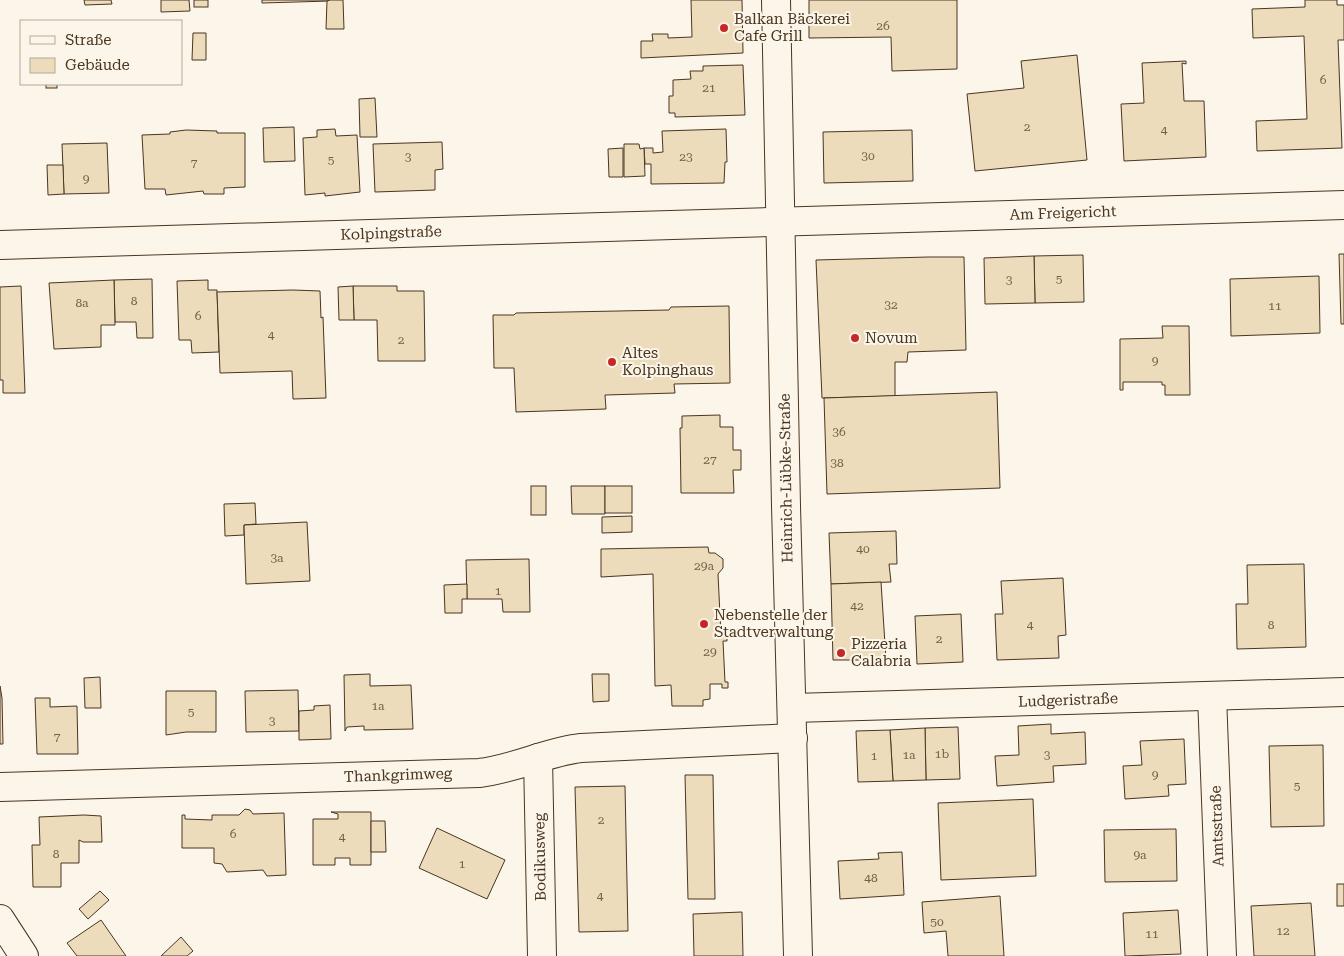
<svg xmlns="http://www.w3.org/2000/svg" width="1344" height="956" font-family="'Roboto Serif',serif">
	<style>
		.building { fill: #ecdcbc; stroke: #4a3520 }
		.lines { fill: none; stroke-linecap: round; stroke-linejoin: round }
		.minor-casing { stroke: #4a3520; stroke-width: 30 }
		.minor { stroke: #fbf6e9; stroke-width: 28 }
		.poi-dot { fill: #c62828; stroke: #fbf6e9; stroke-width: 2 }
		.labels { text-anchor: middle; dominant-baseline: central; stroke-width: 4; stroke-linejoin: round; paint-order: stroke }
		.number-label { font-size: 12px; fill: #725f47 }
		.poi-label { font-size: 15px; fill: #4a3520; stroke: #fbf6e9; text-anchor: start }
		.street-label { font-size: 15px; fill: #4a3520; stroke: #fbf6e9 }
	</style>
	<rect width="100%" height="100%" fill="#fbf6e9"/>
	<!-- building -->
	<g class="building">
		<path d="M84,0H111L112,4L85,5Z"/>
		<path d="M161,0H189L190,11L161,12Z"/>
		<rect x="194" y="0" width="14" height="7"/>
		<path d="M262,0H330V1L262,3Z"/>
		<path d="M330,0H343L344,29H326L327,1Z"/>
		<path d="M691,0H742L743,53L641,58V41H653L652,34H668V38L692,37Z"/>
		<path d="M809,0H957V69L892,71L891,37L809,38Z"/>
		<path d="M1305,0H1337V5H1344V40H1338L1342,148L1257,151L1256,121L1307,119L1304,36L1253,38L1252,9L1305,7Z"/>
		<path d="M193,33H206V60H192Z"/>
		<path d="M1077,55L1087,160L975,171L967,94L1024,88L1021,61Z"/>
		<path d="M1186,61V64L1182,63L1184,101H1204L1206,157L1124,161L1121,104L1144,103L1142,63Z"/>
		<path d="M743,65L745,115L675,117V113H669V96H673V80L691,79L690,71H703V66Z"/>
		<rect x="46" y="84" width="11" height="4"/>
		<path d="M375,98L377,137H360L359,99Z"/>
		<path d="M294,127L295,161L264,162L263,128Z"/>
		<path d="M335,129L336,136L357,135L360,192L325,196V193L305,195L303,138L317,137V130Z"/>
		<path d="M726,129L727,162H725L724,183L651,184V164H645L644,148H653V153L663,152L662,131Z"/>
		<path d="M186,130L217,131V133H245V187L224,188V194H204L203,191L166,195L165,189H145L142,135L170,134V132Z"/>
		<path d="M912,130L913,181L824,183L823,132Z"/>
		<path d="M442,142L443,169L435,170V190L375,192L373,144Z"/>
		<path d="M107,143L109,193L64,194L62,144Z"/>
		<path d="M624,144H639L640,149L644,148L645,176L624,177Z"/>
		<path d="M623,148V177H609L608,149Z"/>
		<path d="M47,165H63L64,194L48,195Z"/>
		<path d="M1339,254H1344V324H1341Z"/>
		<path d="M1083,255L1084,302L1035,303L1034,256Z"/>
		<path d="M1034,256L1035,303L985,304L984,258Z"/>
		<path d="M928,257H964L966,350L908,352L907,362H895V396L822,398L816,260Z"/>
		<path d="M1319,276L1320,333L1231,336L1230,279Z"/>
		<path d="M152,279L153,338H137L136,322H115L114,280Z"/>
		<path d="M114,280L115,325H101V347L54,349L49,283Z"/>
		<path d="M208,280V290H217L219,352L192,353L191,340H179L177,281Z"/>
		<path d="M21,286L25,393H3V380H0V287Z"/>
		<path d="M353,286H397V291H424L425,361H378L377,320H354Z"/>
		<path d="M353,286L354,320H339L338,287Z"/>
		<path d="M293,290L320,291L321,318L323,317L326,398L293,399L292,371L220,373L217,292Z"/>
		<path d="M729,306L730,383L674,384L675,393L605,395L606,409L516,412L514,368H494L493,315H514L516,313L669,310L671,307Z"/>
		<path d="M1162,326H1189L1190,395H1165V385H1162V382H1123V390H1120V339L1163,338Z"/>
		<path d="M997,392L1000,488L827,494L824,398Z"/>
		<path d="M720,415V427H733V450H741V470H733L734,493H681L680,428H682V416Z"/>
		<rect x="531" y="486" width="15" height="29"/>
		<path d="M571,486H605V514H572Z"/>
		<rect x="605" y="486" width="27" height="27"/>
		<path d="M255,503L256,524L244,525V535L225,536L224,504Z"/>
		<path d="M632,516V532L602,533V517Z"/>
		<path d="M307,522L310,581L246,584L244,525Z"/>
		<path d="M896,531L897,564H889L891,582L831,584L829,533Z"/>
		<path d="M708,547L709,553H715L723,559V568L718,574L721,636L727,635V641H723L725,682H728V688H722V684H710V699L703,700V706H672L671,685L655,686L653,574L601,577V549Z"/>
		<path d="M529,559L530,612H503L502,599H467L466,560Z"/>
		<path d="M1304,564L1306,647L1237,649L1236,604H1248L1247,565Z"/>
		<path d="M1063,578L1066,635L1058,636L1059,658L997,660L995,614H1003L1001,581Z"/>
		<path d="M881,582L886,660H833L831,584Z"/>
		<path d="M467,584V599H462V613H445L444,585Z"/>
		<path d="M961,614L963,662L917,664L915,616Z"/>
		<path d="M370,674V686L411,685L413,729L364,730V726L347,727L345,731L344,675Z"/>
		<path d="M592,674H609V701L593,702Z"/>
		<path d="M100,677L101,708H85L84,678Z"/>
		<path d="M0,686L2,698L3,744H0Z"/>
		<path d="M298,690L299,731L246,732L245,691Z"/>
		<path d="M166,691H216V732H186L166,735Z"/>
		<path d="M35,698H50V707L77,706L78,754H37Z"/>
		<path d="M330,705L331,739L299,740V711L314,710V706Z"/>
		<path d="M1051,724V734L1085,732L1086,764L1053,766L1054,782L997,786L995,756L1019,755L1018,726Z"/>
		<path d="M958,727L960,779L926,780L925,728Z"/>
		<path d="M925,728L926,780L893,781L890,730Z"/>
		<path d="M890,730L893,781L858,782L856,731Z"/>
		<path d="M1184,739L1186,784L1168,785L1169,796L1125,799L1123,766L1142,765L1140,741Z"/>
		<path d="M1323,745L1324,826L1271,827L1269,746Z"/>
		<path d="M685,775H713L715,899H688Z"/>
		<path d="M625,786L628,931L579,932L575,787Z"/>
		<path d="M1033,799L1036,876L941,880L938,803Z"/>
		<path d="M245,809L250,810L253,814L284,813L286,875L267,876L263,870L227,872L222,864L214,863V848H182V815H185V819L212,820V815H239Z"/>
		<path d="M331,812H371V865H350V858H335V865H313V819H338V814Z"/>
		<path d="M84,815L101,816L102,842H83L79,840V863H61V887H33L32,845H40L39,817Z"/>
		<path d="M371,821H385L386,852H371Z"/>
		<path d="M437,828L505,860L487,899L419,868Z"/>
		<path d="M1176,829L1177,881L1105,882L1104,830Z"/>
		<path d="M902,852L904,895L840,899L838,861L879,859L878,853Z"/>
		<rect x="1337" y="884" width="7" height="22"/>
		<path d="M100,891L109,900L88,919L79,909Z"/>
		<path d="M1000,896L1004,956H948L946,931L924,933L922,902Z"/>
		<path d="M1311,903L1315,956H1254L1251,906Z"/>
		<path d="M1178,910L1181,954L1125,956L1123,913Z"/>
		<path d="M742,912L743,956H694L693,914Z"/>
		<path d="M101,920L126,956H77L67,943Z"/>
		<path d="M181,937L193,951L187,956H161Z"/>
	</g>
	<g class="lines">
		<!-- minor casing -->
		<g class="minor-casing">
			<g id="minor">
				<path d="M776,0L786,506L798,956"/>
				<path d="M0,245L1344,205"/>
				<path d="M1212,696L1222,956"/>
				<path d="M793,708L1344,692"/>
				<path d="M538,758L542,956"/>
				<path d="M0,787L479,773C515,769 546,752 581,748L793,738"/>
				<path d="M0,919L24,956"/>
			</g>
		</g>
		<!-- minor -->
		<use href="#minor" class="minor"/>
	</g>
	<!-- markers -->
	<g class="poi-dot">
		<circle cx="724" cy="28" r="5"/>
		<circle cx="855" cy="338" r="5"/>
		<circle cx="612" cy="362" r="5"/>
		<circle cx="704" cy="624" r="5"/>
		<circle cx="841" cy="653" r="5"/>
	</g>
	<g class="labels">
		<!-- number labels -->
		<g class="number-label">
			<text x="883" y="26">26</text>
			<text x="1323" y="80">6</text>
			<text x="709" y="88">21</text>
			<text x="1027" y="127">2</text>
			<text x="1164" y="130">4</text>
			<text x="868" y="156">30</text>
			<text x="408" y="157">3</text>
			<text x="686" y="157">23</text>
			<text x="331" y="160">5</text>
			<text x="194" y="163">7</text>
			<text x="86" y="179">9</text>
			<text x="1059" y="279">5</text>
			<text x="1009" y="280">3</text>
			<text x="134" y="301">8</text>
			<text x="82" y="303">8a</text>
			<text x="891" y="305">32</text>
			<text x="1275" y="306">11</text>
			<text x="198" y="316">6</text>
			<text x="271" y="335">4</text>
			<text x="401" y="340">2</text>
			<text x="1155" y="361">9</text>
			<text x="839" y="432">36</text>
			<text x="710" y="460">27</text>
			<text x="837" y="463">38</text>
			<text x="863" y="549">40</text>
			<text x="277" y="558">3a</text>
			<text x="704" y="566">29a</text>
			<text x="498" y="591">1</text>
			<text x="857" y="606">42</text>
			<text x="1030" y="625">4</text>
			<text x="1271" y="625">8</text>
			<text x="939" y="639">2</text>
			<text x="710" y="652">29</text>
			<text x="378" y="706">1a</text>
			<text x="191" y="712">5</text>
			<text x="272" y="721">3</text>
			<text x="57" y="737">7</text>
			<text x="942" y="754">1b</text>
			<text x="909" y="755">1a</text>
			<text x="1047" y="755">3</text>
			<text x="874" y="756">1</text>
			<text x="1155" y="775">9</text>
			<text x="1297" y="786">5</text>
			<text x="601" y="820">2</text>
			<text x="233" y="834">6</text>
			<text x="342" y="837">4</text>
			<text x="56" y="854">8</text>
			<text x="1140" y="855">9a</text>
			<text x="462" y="864">1</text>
			<text x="871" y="878">48</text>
			<text x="600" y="896">4</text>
			<text x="937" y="922">50</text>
			<text x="1283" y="931">12</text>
			<text x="1152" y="934">11</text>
		</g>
		<!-- poi labels -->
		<g class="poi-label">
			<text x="734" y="19">Balkan Bäckerei<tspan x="734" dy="17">Cafe Grill</tspan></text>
			<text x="865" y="338">Novum</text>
			<text x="622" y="353">Altes<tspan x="622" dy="17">Kolpinghaus</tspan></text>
			<text x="714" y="615">Nebenstelle der<tspan x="714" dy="17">Stadtverwaltung</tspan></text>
			<text x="851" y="644">Pizzeria<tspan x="851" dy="17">Calabria</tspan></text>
		</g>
		<!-- street labels -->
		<g class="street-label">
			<text transform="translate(1063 213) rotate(-2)">Am Freigericht</text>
			<text transform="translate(391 233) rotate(-2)">Kolpingstraße</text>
			<text transform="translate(786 478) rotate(-91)">Heinrich-Lübke-Straße</text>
			<text transform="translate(1068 700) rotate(-2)">Ludgeristraße</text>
			<text transform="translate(398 775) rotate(-2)">Thankgrimweg</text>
			<text transform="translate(1217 826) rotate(-92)">Amtsstraße</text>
			<text transform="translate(540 857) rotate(-91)">Bodikusweg</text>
		</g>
	</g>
	<!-- legend -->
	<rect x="20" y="20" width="162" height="65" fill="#fbf6e9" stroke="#b4a999"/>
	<rect x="30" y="36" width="25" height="8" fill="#fbf6e9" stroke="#b4a999"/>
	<text x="65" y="45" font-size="15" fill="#4a3520">Straße</text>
	<rect x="30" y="58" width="25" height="15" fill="#ecdcbc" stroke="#b4a999"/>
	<text x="65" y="70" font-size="15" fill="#4a3520">Gebäude</text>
</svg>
